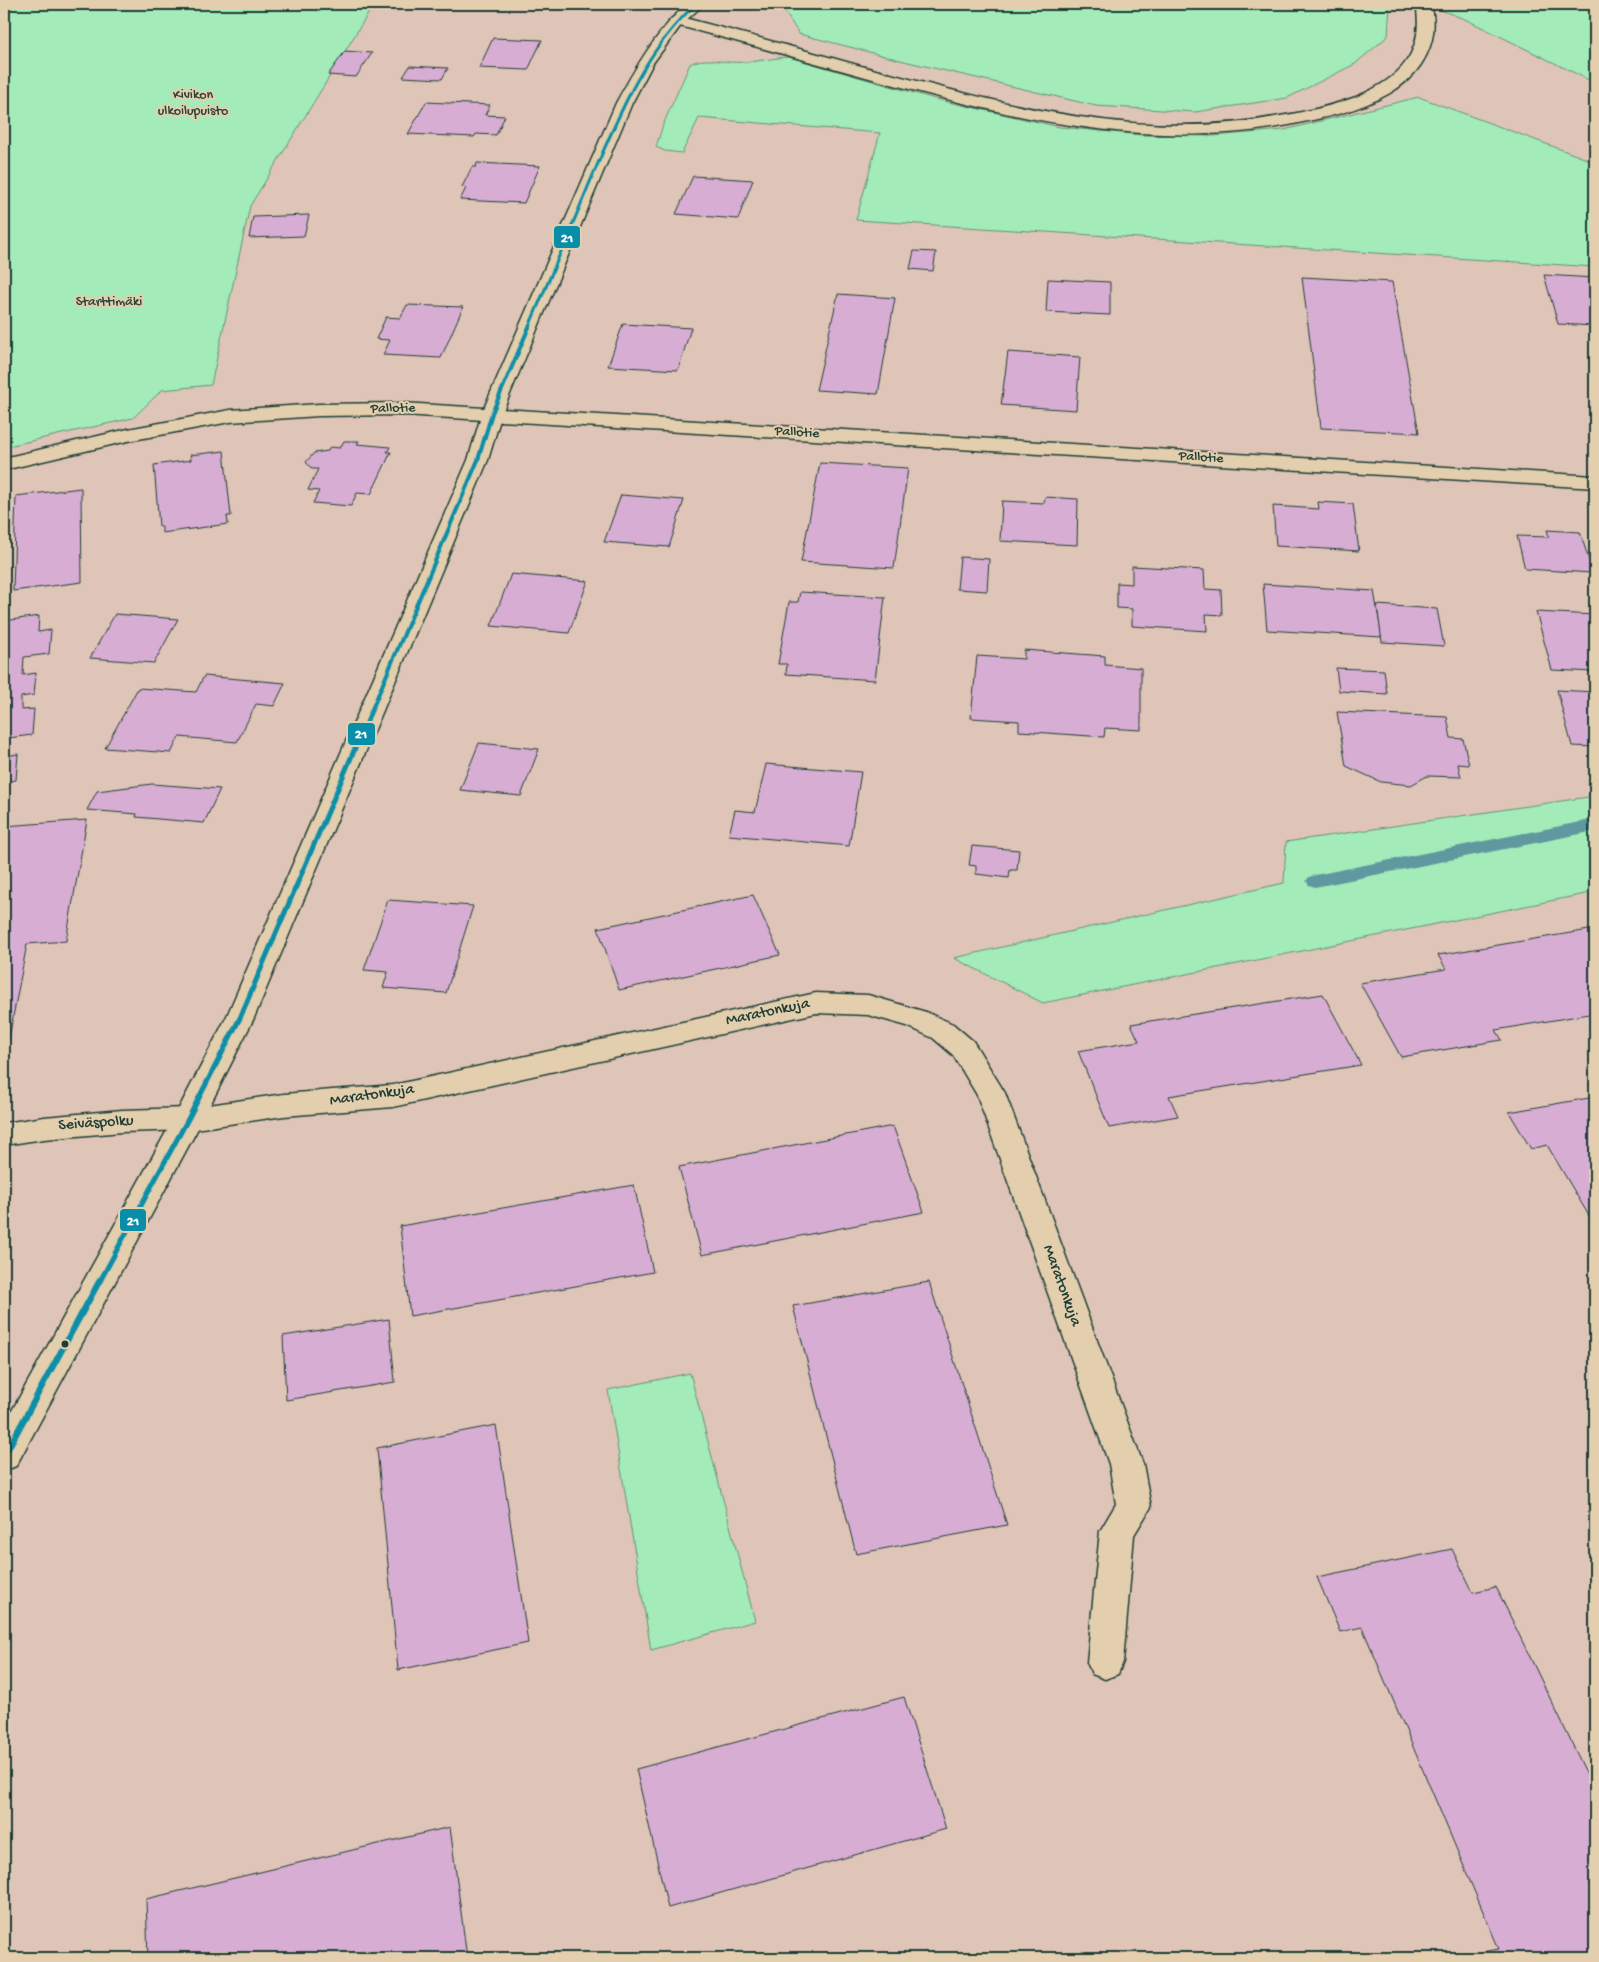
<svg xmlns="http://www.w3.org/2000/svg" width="1599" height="1962" font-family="'Gochi Hand',sans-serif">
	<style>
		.green { fill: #a3ebb8; stroke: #619476 }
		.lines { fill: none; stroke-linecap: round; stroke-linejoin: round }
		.stream { fill: #5e999f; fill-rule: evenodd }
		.building { fill: #d7add3; stroke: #1f3d34 }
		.street-casing { stroke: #1f3d34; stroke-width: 3 }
		.secondary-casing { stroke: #1f3d34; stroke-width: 3 }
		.highway-casing { stroke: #1f3d34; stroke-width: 3 }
		.street { fill: #e3cead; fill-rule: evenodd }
		.secondary { fill: #e3cead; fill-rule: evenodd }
		.highway { fill: #e3cead; fill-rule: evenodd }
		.bus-1-far3-casing { stroke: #e3cead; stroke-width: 5.5 }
		.bus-1-far2-casing { stroke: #e3cead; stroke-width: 7 }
		.bus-1-far1-casing { stroke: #e3cead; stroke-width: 9 }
		.bus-1-casing { stroke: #e3cead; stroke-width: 10 }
		.bus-1-far3 { stroke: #088ea8; stroke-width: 3 }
		.bus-1-far2 { stroke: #088ea8; stroke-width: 4 }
		.bus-1-far1 { stroke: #088ea8; stroke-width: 5 }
		.bus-1 { stroke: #088ea8; stroke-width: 6 }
		.bus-dot { fill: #1f3d34; stroke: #e3cead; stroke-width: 2 }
		.labels { text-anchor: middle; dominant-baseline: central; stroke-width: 4; stroke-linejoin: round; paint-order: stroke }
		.far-park-label { font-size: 14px; fill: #26463b; stroke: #e3cead }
		.far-street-label { font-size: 14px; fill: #1f3d34; stroke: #e3cead }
		.street-label { font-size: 16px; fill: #1f3d34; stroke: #e3cead }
		.line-badge { stroke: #e3cead; stroke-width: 2 }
		.badge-label { font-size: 14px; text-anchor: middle; font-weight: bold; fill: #fff }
	</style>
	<rect width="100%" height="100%" fill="#dfc4b8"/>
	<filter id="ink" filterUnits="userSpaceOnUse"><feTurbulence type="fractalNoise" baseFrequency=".02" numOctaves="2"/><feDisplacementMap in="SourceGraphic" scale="10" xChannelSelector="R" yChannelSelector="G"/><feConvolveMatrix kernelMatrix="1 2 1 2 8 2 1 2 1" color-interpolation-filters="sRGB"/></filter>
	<g filter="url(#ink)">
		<!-- green -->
		<g class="green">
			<path d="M4,4H374L250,206L211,385L162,390L133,418L4,447Z"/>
			<path d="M780,4H1390L1388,36L1355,64L1287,98L1195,112L1096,106L908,62L799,34Z"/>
			<path d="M1436,4H1595V83L1467,20L1438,9Z"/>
			<path d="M789,57L935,99L1060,127L1142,135L1213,136L1284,130L1419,97L1595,162V267L856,220L880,133L699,118L682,153L665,151L656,147L663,125L690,64C702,57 716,61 729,62C750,64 768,58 789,57Z"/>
			<path d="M1595,796V892L1043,1003L954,958L1284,883L1286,842Z"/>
			<path d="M690,1373L755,1621L651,1650L608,1390Z"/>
		</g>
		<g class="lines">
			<!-- stream -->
			<path class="stream" d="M1595,819V831L1315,887L1309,885L1306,881L1309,877L1315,875Z"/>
		</g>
		<!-- building -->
		<g class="building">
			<path d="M493,38L542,40L528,70L479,68Z"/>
			<path d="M345,51L372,53L356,77L328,75Z"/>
			<path d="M410,66L448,68L442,79L403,77Z"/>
			<path d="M426,102L490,105L485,115L505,116L496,135L476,134L474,137L408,134Z"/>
			<path d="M477,163L540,166L524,203L460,200L466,188L462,187L472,167H476Z"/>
			<path d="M693,176L753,180L738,219L676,214Z"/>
			<path d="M309,215L304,236L249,238L253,217Z"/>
			<path d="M914,251L936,252L933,271L910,269Z"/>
			<path d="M1544,275L1595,278V326L1558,324Z"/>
			<path d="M1302,277L1392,282L1419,433L1321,428Z"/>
			<path d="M1048,279L1110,282V315L1046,312Z"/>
			<path d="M838,294L895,298L878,394L816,390Z"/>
			<path d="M407,305L463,307L441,358L383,355L390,340L376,339L386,317L400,318Z"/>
			<path d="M623,324L691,328L678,370L608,366Z"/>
			<path d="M1008,352L1080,357L1076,410L1001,405Z"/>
			<path d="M344,441H359L357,444L390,447L387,452H391L371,494L357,493L351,506L313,503L319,491L308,490L318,469H312L306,462L314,453L328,451L330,447L340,448Z"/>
			<path d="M224,451L231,516H227L228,524L162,533V526H159L154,465L191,460L190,455Z"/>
			<path d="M820,463L908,468L894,568L801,562Z"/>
			<path d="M81,488L82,582L13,591L16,496Z"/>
			<path d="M621,495L684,500L669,547L604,542Z"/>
			<path d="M1045,497L1078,499L1077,545L1000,541L1002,501L1044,503Z"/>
			<path d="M1318,502L1353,504L1359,551L1276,546L1273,506L1319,509Z"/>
			<path d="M1547,530L1580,532L1593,573L1525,569L1517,536L1549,537Z"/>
			<path d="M960,557L989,559L987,591L957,589Z"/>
			<path d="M1132,566L1204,570L1205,589L1221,590L1222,615L1206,614L1207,631L1132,626V609L1117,608V583L1132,584Z"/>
			<path d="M511,574L588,581L569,633L491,626Z"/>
			<path d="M1263,584L1374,591L1382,637L1267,630Z"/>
			<path d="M800,592L885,597L875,680L786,674L787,664H778L789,602H798Z"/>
			<path d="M1377,605L1437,609L1444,646L1382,642Z"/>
			<path d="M1536,612L1595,615V672L1552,670Z"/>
			<path d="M115,614L178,619L154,663L90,658Z"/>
			<path d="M39,616L38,632L51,630L49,654L24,657L23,675L36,673L34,695L21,697V710L34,709L32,735L8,738L5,756L18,754L16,780L4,782V621Z"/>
			<path d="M1024,650L1105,656V665L1141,668V730L1105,728L1104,737L1019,731V721L971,718L977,656L1024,659Z"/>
			<path d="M1336,668L1384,670L1387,694L1339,691Z"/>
			<path d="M204,676L285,683L274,706L256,704L237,742L179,737L171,753L105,748L138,688L196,692Z"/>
			<path d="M1557,690L1595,692V747L1572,746Z"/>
			<path d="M1337,712L1447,717L1451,738L1463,739L1469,765L1458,764L1461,777L1427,776L1411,785L1381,782L1346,766Z"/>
			<path d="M479,743L539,749L521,796L460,790Z"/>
			<path d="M766,764L861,772L849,846L729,835L735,810L755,812Z"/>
			<path d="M152,784L220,789L204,823L136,817L137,814L87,810L97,791Z"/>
			<path d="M87,820L66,941L27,944L5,1059H4V826Z"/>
			<path d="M972,846L1019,850L1017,870H1010L1009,878L976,874V866L969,865Z"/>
			<path d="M753,895L780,955L619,990L598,928Z"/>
			<path d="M388,900L473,906L446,993L383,988L388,972L364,970Z"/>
			<path d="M1595,929V1013L1496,1030L1502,1040L1401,1057L1360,983L1446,969L1438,955Z"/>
			<path d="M1323,994L1361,1065L1169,1096L1178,1116L1109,1128L1078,1051L1139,1041L1131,1024Z"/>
			<path d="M1595,1097V1226L1547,1145L1531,1149L1509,1112Z"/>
			<path d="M893,1126L924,1212L702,1255L679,1167Z"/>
			<path d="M634,1185L653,1272L410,1316L400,1226Z"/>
			<path d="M929,1282L1007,1525L856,1554L793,1306Z"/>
			<path d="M389,1319L395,1382L286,1400L283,1336Z"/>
			<path d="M496,1425L528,1643L398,1670L377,1448Z"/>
			<path d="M1452,1549L1473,1592L1496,1587L1595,1791V1958H1485L1482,1952L1499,1949L1362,1627L1340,1632L1317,1577Z"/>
			<path d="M904,1697L946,1829L668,1908L636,1769Z"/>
			<path d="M450,1827L467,1958H148L146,1899Z"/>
		</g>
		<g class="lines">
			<!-- street casing -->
			<g class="street-casing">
				<g id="street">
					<path d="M403,403L1595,476V488L403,415L319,416L230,422L128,441L4,470V458L128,429L230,410L319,404Z"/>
					<path d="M816,993L868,995L926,1012L953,1024L973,1041L1005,1093L1143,1464L1151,1507L1134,1535L1123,1662L1118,1674L1105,1679L1092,1674L1087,1662L1100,1531L1116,1504L1109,1464L977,1095L953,1055L933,1038L907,1026L868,1015L816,1013L393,1107L284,1116L188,1130L122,1132L44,1139L4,1145V1123L44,1117L122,1110L188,1108L284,1094L393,1085Z"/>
				</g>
			</g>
			<!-- secondary casing -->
			<g class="secondary-casing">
				<path id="secondary" d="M687,4H704L682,24L653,63L632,103L502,413L488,460L254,1018L203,1119L16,1466L4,1471V1425L175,1116L226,1018L468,460L482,413L616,103C636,67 656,32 687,4Z"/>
			</g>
			<!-- highway casing -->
			<g class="highway-casing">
				<path id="highway" d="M1416,4H1431C1441,41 1422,74 1390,93C1359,111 1324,118 1289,125C1148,151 1016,119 880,81C811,62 741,42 672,24L669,21L672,18L677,16C746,34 815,53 883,72C1013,107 1146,142 1280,116C1306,112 1331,106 1356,97C1400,79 1425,53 1416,4Z"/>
			</g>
			<!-- street -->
			<use href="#street" class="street"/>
			<!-- secondary -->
			<use href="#secondary" class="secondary"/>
			<!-- highway -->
			<use href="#highway" class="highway"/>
			<!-- bus-1-far3 casing -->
			<g class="bus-1-far3-casing">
				<path id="bus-1-far3" d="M528,329C549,280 570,231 590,182C618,117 643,52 696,4"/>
			</g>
			<!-- bus-1-far2 casing -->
			<g class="bus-1-far2-casing">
				<path id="bus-1-far2" d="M356,747L478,460L492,413L529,327"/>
			</g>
			<!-- bus-1-far1 casing -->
			<g class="bus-1-far1-casing">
				<path id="bus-1-far1" d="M100,1281L188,1119L240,1018L356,746"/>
			</g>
			<!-- bus-1 casing -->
			<g class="bus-1-casing">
				<path id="bus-1" d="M4,1456L100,1280"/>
			</g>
			<!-- bus-1-far3 -->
			<use href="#bus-1-far3" class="bus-1-far3"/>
			<!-- bus-1-far2 -->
			<use href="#bus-1-far2" class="bus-1-far2"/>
			<!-- bus-1-far1 -->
			<use href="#bus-1-far1" class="bus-1-far1"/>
			<!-- bus-1 -->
			<use href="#bus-1" class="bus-1"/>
		</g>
	</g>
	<!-- markers -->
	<circle class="bus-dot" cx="65" cy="1344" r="4.5"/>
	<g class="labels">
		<!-- far-park labels -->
		<g class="far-park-label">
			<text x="193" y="95">Kivikon<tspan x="193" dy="16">ulkoilupuisto</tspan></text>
			<text x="109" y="302">Starttimäki</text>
		</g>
		<!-- far-street labels -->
		<g class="far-street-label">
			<text transform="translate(393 409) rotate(-1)">Pallotie</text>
			<text transform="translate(797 433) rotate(4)">Pallotie</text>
			<text transform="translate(1201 458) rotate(4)">Pallotie</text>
		</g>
		<!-- street labels -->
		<g class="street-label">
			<text transform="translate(768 1013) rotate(-12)">Maratonkuja</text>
			<text transform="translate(372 1096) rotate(-8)">Maratonkuja</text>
			<text transform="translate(96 1124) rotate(-4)">Seiväspolku</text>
			<text transform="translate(1061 1286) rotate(70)">Maratonkuja</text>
		</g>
	</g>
	<g class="line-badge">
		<rect x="553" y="225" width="28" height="24" rx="5" fill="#088ea8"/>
		<rect x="347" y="722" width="29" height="24" rx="5" fill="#088ea8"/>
		<rect x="119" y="1208" width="28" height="24" rx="5" fill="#088ea8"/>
	</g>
	<g class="badge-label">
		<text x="567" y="242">21</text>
		<text x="361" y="738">21</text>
		<text x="133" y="1225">21</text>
	</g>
	<!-- margin -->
	<rect width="1599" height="1962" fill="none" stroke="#e3cead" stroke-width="20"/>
	<rect x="10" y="10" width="1579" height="1942" fill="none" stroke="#1f3d34" stroke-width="2" filter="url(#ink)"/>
</svg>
